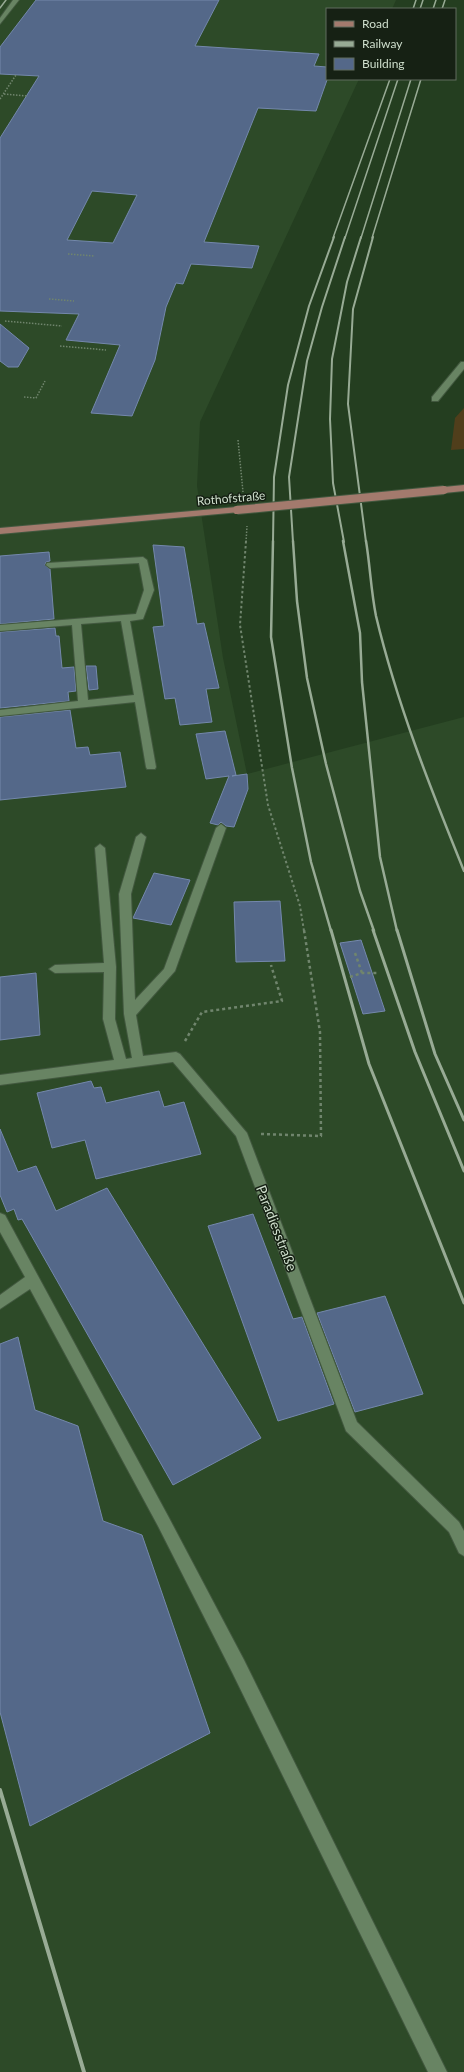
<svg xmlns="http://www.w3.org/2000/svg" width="464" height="2072" font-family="Lato,sans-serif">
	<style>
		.built { fill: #2d4a28 }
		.green { fill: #503e1b }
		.building { fill: #546889; stroke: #7488ac; fill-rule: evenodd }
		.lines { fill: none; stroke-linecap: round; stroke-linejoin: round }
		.minor-casing { stroke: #42583f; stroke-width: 2 }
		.major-casing { stroke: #42583f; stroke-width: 2 }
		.path-far2 { stroke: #70856d; stroke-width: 1.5; stroke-dasharray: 1.5 1.5; stroke-linecap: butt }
		.path-far1 { stroke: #70856d; stroke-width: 2; stroke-dasharray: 2.5 2.5; stroke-linecap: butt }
		.path { stroke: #70856d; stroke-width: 2.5; stroke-dasharray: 3 3; stroke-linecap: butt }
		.minor { fill: #688463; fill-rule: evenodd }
		.major { fill: #a37a6d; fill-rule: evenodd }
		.rail-far4 { stroke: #98ab95; stroke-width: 1.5 }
		.rail-far3 { stroke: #98ab95; stroke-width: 2 }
		.rail-far2 { stroke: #98ab95; stroke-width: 2.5 }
		.rail-far1 { stroke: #98ab95; stroke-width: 3 }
		.rail { stroke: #98ab95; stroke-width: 4 }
		.major-bridge-casing { stroke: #42583f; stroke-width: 10; stroke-linecap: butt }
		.major-bridge { stroke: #a37a6d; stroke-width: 8 }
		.labels { text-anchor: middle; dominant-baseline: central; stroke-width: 3; stroke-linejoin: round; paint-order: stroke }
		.far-street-label { font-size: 12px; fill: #cfdfcd; stroke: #162114 }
		.street-label { font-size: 14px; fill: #cfdfcd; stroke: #162114 }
	</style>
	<rect width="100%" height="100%" fill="#243e20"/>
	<!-- built -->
	<path class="built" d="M0,0H396L392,9H327V79H359L200,422L197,486L223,658L247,774L464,717V2072H0Z"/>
	<!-- green -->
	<path class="green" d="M464,408V449L451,450L455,418Z"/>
	<!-- building -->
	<g class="building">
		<path d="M36,0H219L195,46L319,54L314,66L327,67V80L316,111L258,108L204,242L259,246L252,268L191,264L183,284L176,283L166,307L155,360L132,416L91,413L120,345L66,340L79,314L0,311V138L39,76L0,74V47ZM92,191L137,195L113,243L67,240Z"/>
		<path d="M0,324L29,348L18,367H8L0,361Z"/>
		<path d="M153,545L184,547L197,624L204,623L219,688L206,689L212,722L180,725L175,698L165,699L153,627L164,626Z"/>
		<path d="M49,552L50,561L46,562L45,565L50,569L54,619L0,624V556Z"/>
		<path d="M55,628L56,636H59L62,668L74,667L76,691L68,692L69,701L0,708V632Z"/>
		<path d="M86,666H96L98,689L89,690Z"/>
		<path d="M70,710L76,748L88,747L90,755L120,752L126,787L0,800V717Z"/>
		<path d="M225,731L236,775L232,776L247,774L248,789L234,827L226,826L221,822L218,825L210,823L229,776L206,779L196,734Z"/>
		<path d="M154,873L190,880L171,925L133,918Z"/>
		<path d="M280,901L285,961L236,962L234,902Z"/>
		<path d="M361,940L385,1011L363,1014L340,943Z"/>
		<path d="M36,973L40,1035L0,1040V977Z"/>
		<path d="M91,1081L94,1088L101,1087L106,1103L159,1091L164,1107L184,1102L201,1154L96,1179L85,1140L52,1148L37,1093Z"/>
		<path d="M0,1129L18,1172L36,1166L56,1211L107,1188L261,1438L173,1485L22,1219L18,1220L14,1209L7,1212L0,1195Z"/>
		<path d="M253,1214L293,1319L302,1317L334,1404L278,1421L208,1226Z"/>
		<path d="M385,1296L423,1394L355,1412L317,1313Z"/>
		<path d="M18,1337L35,1410L78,1426L103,1521L142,1535L210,1733L30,1826L0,1712V1344Z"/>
	</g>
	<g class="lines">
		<!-- minor casing -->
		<g class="minor-casing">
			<g id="minor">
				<path d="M13,0H19L0,24V18Z"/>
				<path d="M461,362H464V369L438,401H432V397Z"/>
				<path d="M143,557L147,560L154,590L143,619L130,621L156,767L155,769H147L146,767L135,702L0,716V710L78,701L72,625L0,631V625L136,614L144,590L139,563L50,568L46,565L47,563ZM121,621L134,695L88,700L81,624Z"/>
				<path d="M221,824L226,828L175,971L136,1015L143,1056L176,1052L180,1054L247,1133L357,1422L459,1522L464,1531V1556L459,1553L449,1532L346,1431L236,1136L173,1062L0,1085V1075L114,1060L103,1019L104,972L55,973L49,969L55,965L104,963L95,848L100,844L105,848L116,967L115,1019L126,1059L132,1058L124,1014L119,894L136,837L141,833L146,837L131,894L135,1000L164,969L216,828Z"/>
				<path d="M0,1213L5,1215L168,1516L244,1660L447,2072H428L232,1672L158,1526L30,1289L0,1309V1295L25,1277L0,1232Z"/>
			</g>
		</g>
		<!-- major casing -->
		<g class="major-casing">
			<g id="major">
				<path d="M464,485V491L444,493L440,490L444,487Z"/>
				<path d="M237,507L241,510L240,512L0,534V528Z"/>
			</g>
		</g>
		<!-- path-far2 -->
		<g class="path-far2">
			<path d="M4,94L27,96"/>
			<path d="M0,99L16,75"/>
			<path d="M68,254L95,256"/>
			<path d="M49,299L74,301"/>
			<path d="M5,321L62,326"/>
			<path d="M60,346L106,350"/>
			<path d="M24,397L36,398L45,381"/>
			<path d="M238,440L243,492"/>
			<path d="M246,542L247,526"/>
		</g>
		<!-- path-far1 -->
		<path class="path-far1" d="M246,541L240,625L268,805L300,906L304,931"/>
		<!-- path -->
		<g class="path">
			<path d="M355,953L362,973"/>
			<path d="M350,977L362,973H377"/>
			<path d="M185,1041L202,1012L282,1001L271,965"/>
			<path d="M261,1134L321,1136L320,1032L304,930"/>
		</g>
		<!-- minor -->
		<use href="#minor" class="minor"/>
		<!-- major -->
		<use href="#major" class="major"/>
		<!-- rail-far4 -->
		<g class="rail-far4">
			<path d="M0,8L6,0"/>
			<path d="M413,9L416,0"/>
			<path d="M420,9L423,0"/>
			<path d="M433,9L436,0"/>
			<path d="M442,9L445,0"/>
			<path d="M333,238L390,79"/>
			<path d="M345,238L398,79"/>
			<path d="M361,238L411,79"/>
			<path d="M372,238L421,79"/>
		</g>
		<!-- rail-far3 -->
		<g class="rail-far3">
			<path d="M273,542L274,477L288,385L309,306L334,237"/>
			<path d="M293,542L289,477L307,361L322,307L345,237"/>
			<path d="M344,542L333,483L330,419L332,359L347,282L361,237"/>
			<path d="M366,542L348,404L353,309L373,237"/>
		</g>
		<!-- rail-far2 -->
		<g class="rail-far2">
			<path d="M273,541L271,637L292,768L311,862L331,931"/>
			<path d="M293,541L297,601L307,678L326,764L360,891L374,931"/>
			<path d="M343,541L360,633L362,682L380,857L397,931"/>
			<path d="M366,541C370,565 371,591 376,616C397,704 430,787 464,871"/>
		</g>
		<!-- rail-far1 -->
		<g class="rail-far1">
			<path d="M331,930L369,1064L464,1303"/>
			<path d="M373,930L415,1052L464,1171"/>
			<path d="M397,930L435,1054L464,1120"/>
		</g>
		<!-- rail -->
		<path class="rail" d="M0,1790L84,2072"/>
		<!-- major-bridge casing -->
		<g class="major-bridge-casing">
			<path id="major-bridge" d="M237,510L444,490"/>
		</g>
		<!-- major-bridge -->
		<use href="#major-bridge" class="major-bridge"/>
	</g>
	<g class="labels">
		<!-- far-street labels -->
		<g class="far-street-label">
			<text transform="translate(231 498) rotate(-5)">Rothofstraße</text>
		</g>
		<!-- street labels -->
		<g class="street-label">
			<text transform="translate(277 1228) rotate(69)">Paradiesstraße</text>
		</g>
	</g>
	<!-- legend -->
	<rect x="326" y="8" width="130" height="72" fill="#162114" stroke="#606d5e"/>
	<rect x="334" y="21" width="20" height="6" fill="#a37a6d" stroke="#606d5e"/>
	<text x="362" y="28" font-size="12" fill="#cfdfcd">Road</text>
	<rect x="334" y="41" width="20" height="6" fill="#98ab95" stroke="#606d5e"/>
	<text x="362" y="48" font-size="12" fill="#cfdfcd">Railway</text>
	<rect x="334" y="58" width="20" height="12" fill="#546889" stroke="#606d5e"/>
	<text x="362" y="68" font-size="12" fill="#cfdfcd">Building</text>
</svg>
